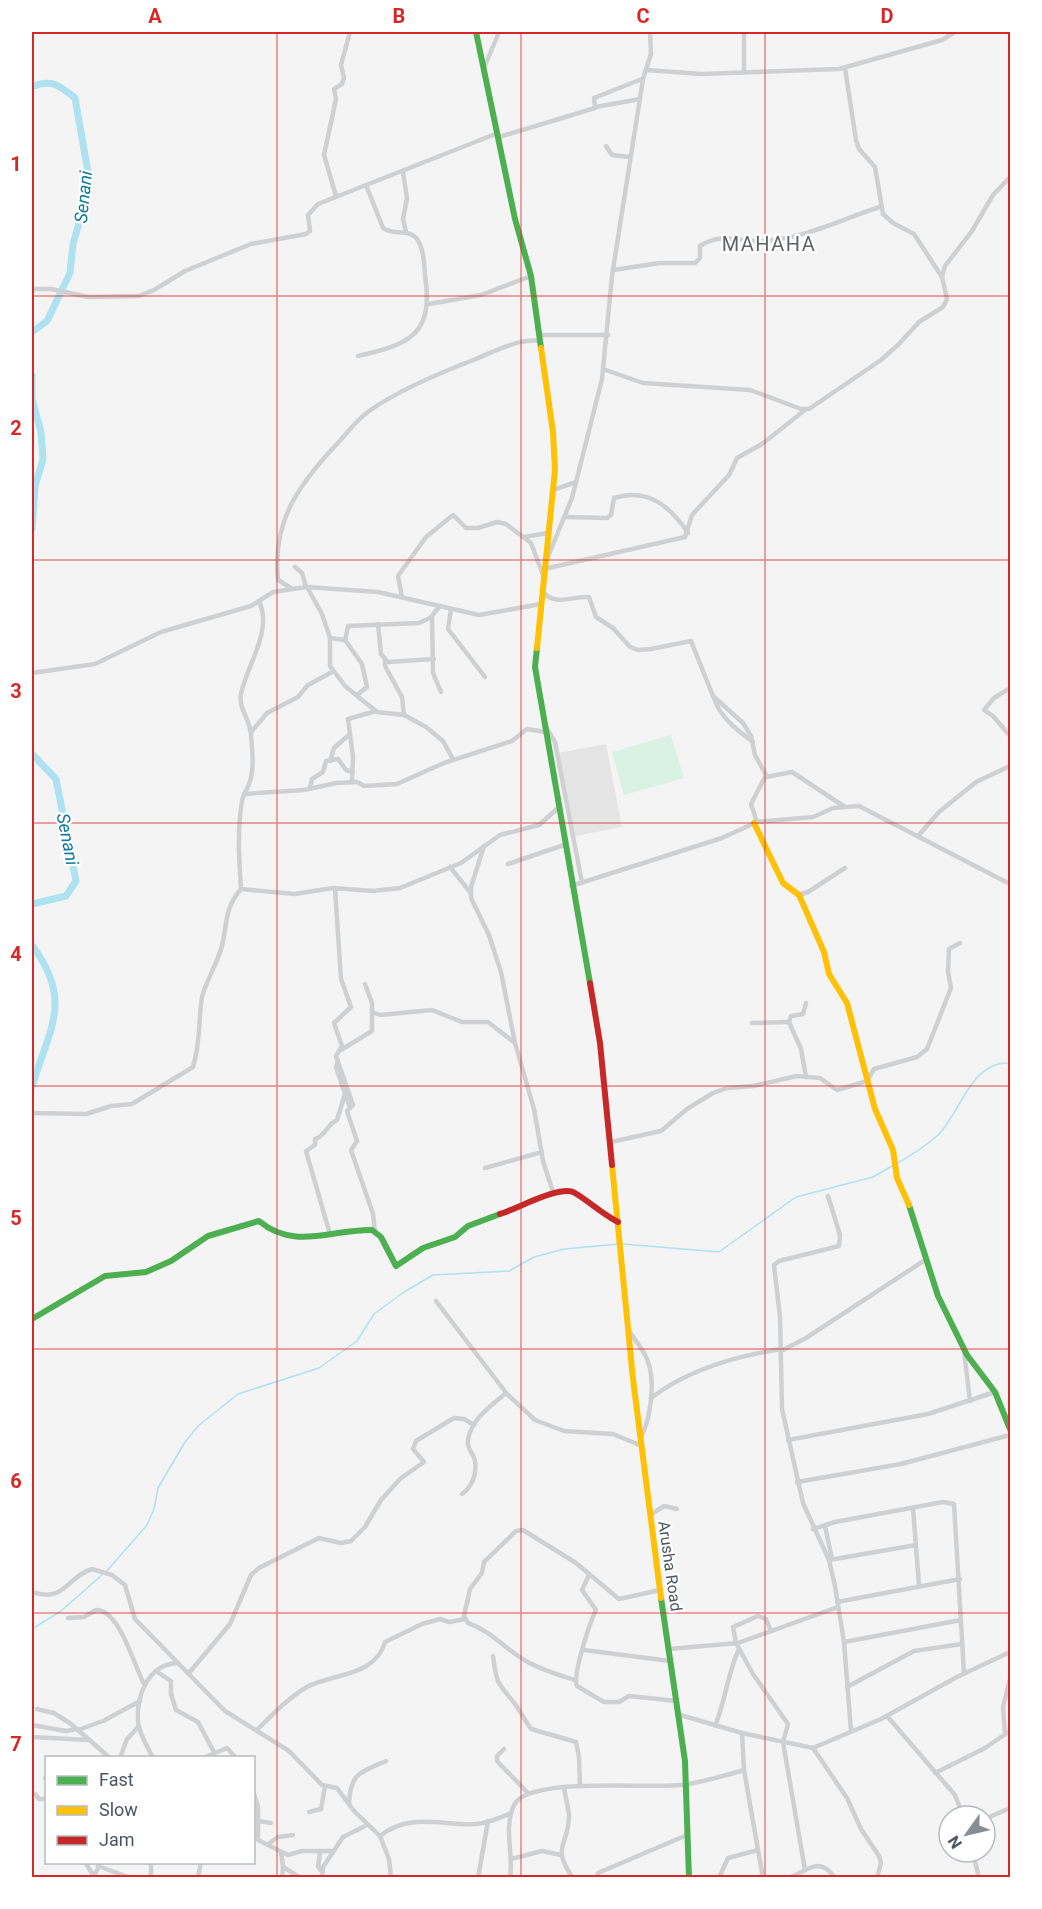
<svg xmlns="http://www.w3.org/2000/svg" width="1042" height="1909" font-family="Roboto,sans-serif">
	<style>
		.education { fill: #e6e5e6 }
		.grass { fill: #d9f2e3 }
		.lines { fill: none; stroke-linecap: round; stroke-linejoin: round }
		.stream { stroke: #aee2f0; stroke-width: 1.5 }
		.river { stroke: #aee2f0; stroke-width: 7 }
		.street { stroke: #ced0d2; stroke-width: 4.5 }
		.fast { stroke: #4caf50; stroke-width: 6 }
		.slow { stroke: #ffc107; stroke-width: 6 }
		.jam { stroke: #c62828; stroke-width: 6 }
		.grid { fill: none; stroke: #d62828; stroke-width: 1.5; stroke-opacity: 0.55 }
		.labels { text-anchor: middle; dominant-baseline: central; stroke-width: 4.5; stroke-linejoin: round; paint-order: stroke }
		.street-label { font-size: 16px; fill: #4a5661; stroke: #fff }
		.water-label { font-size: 18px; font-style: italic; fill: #0c7c9b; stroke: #fff }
		.quarter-label { font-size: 20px; letter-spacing: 1.5px; fill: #5f6368; stroke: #fff }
		.neatline { fill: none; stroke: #d62828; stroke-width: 2 }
		.grid-label { font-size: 20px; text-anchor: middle; font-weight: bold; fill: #d62828 }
	</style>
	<rect width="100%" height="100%" fill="#f4f4f4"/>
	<!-- education -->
	<path class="education" d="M606,744L622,827L575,836L559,753Z"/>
	<!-- grass -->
	<path class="grass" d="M671,735L684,778L624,795L612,752Z"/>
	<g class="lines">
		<!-- stream -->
		<g class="stream">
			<path d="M896,1164C910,1156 926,1146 938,1135C960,1114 971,1060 1010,1063"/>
			<path d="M623,1244L719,1252L796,1197L873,1177L892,1166"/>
			<path d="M106,1572L147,1525L154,1509L158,1488L185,1442L198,1426L238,1394L319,1368L357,1341L374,1314L404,1292L433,1275L509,1271L534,1257L564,1249L619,1244"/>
			<path d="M32,1629L61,1611L102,1575"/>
		</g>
		<!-- river -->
		<g class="river">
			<path d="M32,87C51,78 60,86 75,98L88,172L86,199L73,244L70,273L47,321L32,332"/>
			<path d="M32,375V399L41,432L43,459L35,486L32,529"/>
			<path d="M32,754L56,779L76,881L66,896L32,904"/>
			<path d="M32,945C74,1002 49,1028 32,1087"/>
		</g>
		<!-- street -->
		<g class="street">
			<path d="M744,32V72"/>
			<path d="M484,68L499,32"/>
			<path d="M845,68L856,140L859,149L875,167L883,214L893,223L914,234L942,277"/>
			<path d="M646,70L702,74L839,69L942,40L955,32"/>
			<path d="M596,107L640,99"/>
			<path d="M499,137L595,108L594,98L642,79"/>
			<path d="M606,146L612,155L630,157"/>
			<path d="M403,173L407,198L403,219L406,232"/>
			<path d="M336,196L324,155L336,99L334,89L342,84L344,78L341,65L350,32"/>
			<path d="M613,270L660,263H695L700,258V246C720,233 736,241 758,241C800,241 841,219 880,207"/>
			<path d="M32,289H51L88,297L139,296L154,290L185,271L251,244L306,234L310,231L308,215L318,204L498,133"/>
			<path d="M429,304L481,295L531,276"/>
			<path d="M539,335H608"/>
			<path d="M358,356C411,344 434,334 425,275C424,263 424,249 417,239C409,228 393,236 383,228L366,185"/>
			<path d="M603,369L643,383L750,390L801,409H809L881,360L898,345L919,322L943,307L947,299L942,277L945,266L972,231L993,195L1010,177"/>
			<path d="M553,490L576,482"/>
			<path d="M566,517L607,518L611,515L614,498C648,487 671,507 688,533"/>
			<path d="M524,537L548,533"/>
			<path d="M547,559L572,498L602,379L612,276L643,79L651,54L650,32"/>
			<path d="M295,567L302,573L306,587"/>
			<path d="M544,569L685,537L692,515L729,475L737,458L762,444L805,410"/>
			<path d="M307,587L322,614L330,638L345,640L362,664L367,687L357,695"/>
			<path d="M291,588L278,580C272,523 297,487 334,447C346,435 355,421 369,411C399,390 437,374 471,361C491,353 518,338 540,341"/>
			<path d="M542,591C555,607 572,596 589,597L596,617L613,628L630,647L638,650L651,649L691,641L713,696L743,723L751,736L755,755L766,775L751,804L757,822"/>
			<path d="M402,597L398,576L426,537L453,515L466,528H478L497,522L506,524L531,543L543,575"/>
			<path d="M451,609L448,629L485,677"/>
			<path d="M432,616L433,673L441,692"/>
			<path d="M378,624L381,654L388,662L434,659"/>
			<path d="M330,638V666L345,686L377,712L404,715L426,727L443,741L453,759"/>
			<path d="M345,641L348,626L419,623L430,618L440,606"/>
			<path d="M385,659V666L402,697L404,715"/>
			<path d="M32,673L95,664L161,632L251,606L273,592L286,590L307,587L378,592L479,615L541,604"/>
			<path d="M1010,688L994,698L984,710L993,716L1010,736"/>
			<path d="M714,698C719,716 738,731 753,742"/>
			<path d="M546,727L555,742L582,883"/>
			<path d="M251,732L267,713L298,697L308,685L332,672"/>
			<path d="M330,761L334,748L350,734"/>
			<path d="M766,777L792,772L845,807"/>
			<path d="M352,782L353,757L348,719L376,711"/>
			<path d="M310,787L312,779L323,772L326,761L338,759L346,770L353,772"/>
			<path d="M244,794L304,790L336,783L357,782L364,786L397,784L444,763L512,741L527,729L545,732"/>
			<path d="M918,836L939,812L976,782L1010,766"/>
			<path d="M484,846L471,887V898L489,935L501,972L515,1043L534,1109L543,1161L553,1192"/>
			<path d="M508,864L564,845"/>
			<path d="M450,867L470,892"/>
			<path d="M571,886L722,838L757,822L813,817L833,808L859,806L1010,884"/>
			<path d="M335,888L341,979L351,1007L334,1023L342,1046L336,1056L353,1105L347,1111L357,1141L351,1150L373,1214L375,1232"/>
			<path d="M241,889L295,894L333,888L373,891L400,888L461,863L500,835L539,825L558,808"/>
			<path d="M798,895L808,892L845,868"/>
			<path d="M372,1012L380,1015L432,1010L462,1022H488L515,1043"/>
			<path d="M752,1023L789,1022"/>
			<path d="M341,1050L372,1031V1003L365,984"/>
			<path d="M338,1061L336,1067L350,1108"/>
			<path d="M806,1077L801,1049L789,1022L791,1016L803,1014L806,1003"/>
			<path d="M32,1113L86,1114L111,1106L132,1104L193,1067C201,1041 198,1022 202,997C206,981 216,966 221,949C228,925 223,910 241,889C239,859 237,831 242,801C243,795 247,790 249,784C255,769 252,749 251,734C250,720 238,707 241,694C247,664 273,632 259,601"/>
			<path d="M611,1142L661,1131L687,1109L713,1093L727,1088L753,1086L797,1076L820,1078L837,1090L867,1081L874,1069L917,1057L927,1049L951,988L948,972L949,949L960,943"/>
			<path d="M485,1168L542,1152"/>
			<path d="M828,1196L840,1235L839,1246L779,1261L774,1265L780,1317L782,1409L803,1503L829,1560L835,1586L844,1642L851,1731"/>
			<path d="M330,1234L306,1151L315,1145V1139C326,1136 327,1124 337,1120L345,1094"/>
			<path d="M436,1301L507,1394L535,1420L564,1431L613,1434L642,1446"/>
			<path d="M629,1331C635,1340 643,1349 647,1359C656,1379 651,1418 641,1437"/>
			<path d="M781,1351L806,1338L925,1260"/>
			<path d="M964,1351L970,1401"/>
			<path d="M651,1398C687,1370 736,1356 781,1349"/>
			<path d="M788,1440L928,1414L995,1392"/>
			<path d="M797,1482L901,1464L1010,1435"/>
			<path d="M462,1494C472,1487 477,1474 475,1461C474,1453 466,1449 468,1440C471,1419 492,1405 506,1393"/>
			<path d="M913,1508L919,1585"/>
			<path d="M650,1515L664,1506L677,1509"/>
			<path d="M825,1526L832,1559"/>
			<path d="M813,1529L835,1522L943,1502L954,1504L964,1673"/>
			<path d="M829,1560L916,1545"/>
			<path d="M589,1575L582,1590L596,1610C590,1622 572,1676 577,1686L604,1702H619L629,1696L677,1701"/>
			<path d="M32,1592C66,1603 66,1577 92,1569L112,1575L125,1585L135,1619L225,1711L289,1751L322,1785L337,1788L354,1811L380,1836L389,1859L391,1878"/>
			<path d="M837,1602L960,1579"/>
			<path d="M68,1618L84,1617L96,1610C120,1610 134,1666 144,1684"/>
			<path d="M844,1642L961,1620"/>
			<path d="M736,1643L753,1674L788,1724L783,1742L805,1870"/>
			<path d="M736,1643L733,1627L758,1616L766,1619L771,1631"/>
			<path d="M669,1649L738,1643L838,1607"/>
			<path d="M584,1650L670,1661"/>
			<path d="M493,1656C497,1686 497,1681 515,1704C521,1712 525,1721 531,1729L576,1742L579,1757L580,1786"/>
			<path d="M156,1671L171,1681V1694L176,1710L198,1722L214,1752"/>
			<path d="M189,1673L230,1624L251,1575L259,1568L319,1538L341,1543L351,1541L365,1527L381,1500L400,1479L424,1462L413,1449L416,1441L454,1418L464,1419L474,1425"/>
			<path d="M575,1680C559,1675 541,1670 526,1661C505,1649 491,1631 468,1623L464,1616L470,1589L482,1573L484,1562L516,1531L523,1530L576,1563L619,1599L660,1590"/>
			<path d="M847,1687L914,1651L962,1644"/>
			<path d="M37,1709L54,1713L71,1724L110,1758"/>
			<path d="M677,1714L742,1733L813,1748L881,1719L957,1677L1010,1652"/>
			<path d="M887,1716L955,1795L963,1816"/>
			<path d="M32,1725L66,1731L77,1729"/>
			<path d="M715,1726C726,1700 727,1674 739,1649"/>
			<path d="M78,1730L103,1721L140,1701"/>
			<path d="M257,1730C272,1715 288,1698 307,1687C333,1673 375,1677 385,1642L422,1624L440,1619L449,1622L465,1619"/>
			<path d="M742,1733L744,1770L763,1878"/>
			<path d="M1005,1734L1003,1707L1010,1679"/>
			<path d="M32,1737L88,1740"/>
			<path d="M813,1748L847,1798L861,1829L879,1856L881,1863L877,1878"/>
			<path d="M504,1749L497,1756V1761L527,1792"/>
			<path d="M120,1758L127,1739L139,1726"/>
			<path d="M153,1758C148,1747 139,1734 138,1722C136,1696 148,1664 178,1663"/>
			<path d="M203,1758L227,1748L236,1758"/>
			<path d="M935,1773L985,1748L1010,1731"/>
			<path d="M45,1778L46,1777"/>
			<path d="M564,1787C565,1796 568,1806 569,1815C569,1847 550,1845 573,1878"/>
			<path d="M35,1794L39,1799H46"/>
			<path d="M254,1794L258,1807V1840L288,1855L302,1851H334"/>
			<path d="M349,1804C350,1773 361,1772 386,1761"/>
			<path d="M309,1812L321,1809L325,1786"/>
			<path d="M985,1819L1010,1808"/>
			<path d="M259,1821L271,1823"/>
			<path d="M380,1836C409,1812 442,1826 476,1824C488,1823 500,1818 511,1813"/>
			<path d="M268,1844L278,1837L293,1835"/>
			<path d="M281,1852L283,1867L301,1878"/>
			<path d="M973,1852L979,1878"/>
			<path d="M320,1853L318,1866L322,1872"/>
			<path d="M511,1859L542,1851L561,1855"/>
			<path d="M85,1862L93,1875"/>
			<path d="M98,1866L131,1878"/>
			<path d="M93,1878L101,1862"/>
			<path d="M151,1878V1862"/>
			<path d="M198,1878L201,1862"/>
			<path d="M282,1878L283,1867"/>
			<path d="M322,1878L323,1867L343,1837L367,1825"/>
			<path d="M478,1878L488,1821"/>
			<path d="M510,1878C514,1853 503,1829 514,1805C528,1776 649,1789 682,1785C703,1782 724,1776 744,1770"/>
			<path d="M597,1878L598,1873L687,1835"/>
			<path d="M719,1878L728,1858L758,1850"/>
			<path d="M789,1878C809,1869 820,1856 835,1878"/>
		</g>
		<!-- fast -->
		<g class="fast">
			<path d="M476,32L515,219L531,276L541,348"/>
			<path d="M537,648L535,667L590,983"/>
			<path d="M909,1205L938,1296L967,1355L995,1392L1010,1429"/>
			<path d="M32,1319L105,1276L146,1272L171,1261L208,1236L259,1221C295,1251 331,1229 372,1230L381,1237L396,1266L423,1248L455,1237L468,1226L500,1214"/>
			<path d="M661,1598L685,1761L689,1878"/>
		</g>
		<!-- slow -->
		<g class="slow">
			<path d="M537,648L555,470L553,432L541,348"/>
			<path d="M754,823L783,883L799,895L824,952L829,974L847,1003L875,1109L893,1150L897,1178L909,1205"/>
			<path d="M612,1165L633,1379L661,1598"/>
		</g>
		<!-- jam -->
		<g class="jam">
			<path d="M590,983L600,1043L612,1165"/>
			<path d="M500,1214C517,1209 561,1184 575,1193C590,1202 602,1214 618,1222"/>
		</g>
	</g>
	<!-- grid -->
	<path class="grid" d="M277,32V1878M521,32V1878M765,32V1878M32,296H1010M32,560H1010M32,823H1010M32,1086H1010M32,1349H1010M32,1613H1010"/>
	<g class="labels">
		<!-- street labels -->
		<g class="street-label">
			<text transform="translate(670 1566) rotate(82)">Arusha Road</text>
		</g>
		<!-- water labels -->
		<g class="water-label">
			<text transform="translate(83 197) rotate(-84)">Senani</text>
			<text transform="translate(68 839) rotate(79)">Senani</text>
		</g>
		<!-- quarter labels -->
		<g class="quarter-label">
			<text x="769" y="244">MAHAHA</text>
		</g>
	</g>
	<!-- border -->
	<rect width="1042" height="1909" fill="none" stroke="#ffffff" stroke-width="66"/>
	<!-- legend -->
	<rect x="45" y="1756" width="210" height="108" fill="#ffffff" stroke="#b7bbc0" stroke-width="1.5"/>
	<rect x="57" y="1776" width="30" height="9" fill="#4caf50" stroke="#b7bbc0" stroke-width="1.5"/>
	<text x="99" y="1786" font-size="18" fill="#4a5661">Fast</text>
	<rect x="57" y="1806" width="30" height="9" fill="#ffc107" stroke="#b7bbc0" stroke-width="1.5"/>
	<text x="99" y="1816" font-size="18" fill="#4a5661">Slow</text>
	<rect x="57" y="1836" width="30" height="9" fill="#c62828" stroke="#b7bbc0" stroke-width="1.5"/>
	<text x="99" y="1846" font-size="18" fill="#4a5661">Jam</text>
	<!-- north arrow -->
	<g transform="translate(967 1834) rotate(236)"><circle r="28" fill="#ffffff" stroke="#b7bbc0" stroke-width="1.5"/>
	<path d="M0-4.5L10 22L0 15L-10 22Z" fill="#868d94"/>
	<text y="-9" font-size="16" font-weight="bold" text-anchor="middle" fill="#4a5661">N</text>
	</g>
	<rect x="33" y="33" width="976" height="1843" class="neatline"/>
	<g class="grid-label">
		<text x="155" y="23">A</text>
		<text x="399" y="23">B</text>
		<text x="643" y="23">C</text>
		<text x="887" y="23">D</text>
		<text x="16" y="171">1</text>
		<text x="16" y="435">2</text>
		<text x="16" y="698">3</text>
		<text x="16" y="961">4</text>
		<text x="16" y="1225">5</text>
		<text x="16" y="1488">6</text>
		<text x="16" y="1751">7</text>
	</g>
</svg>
